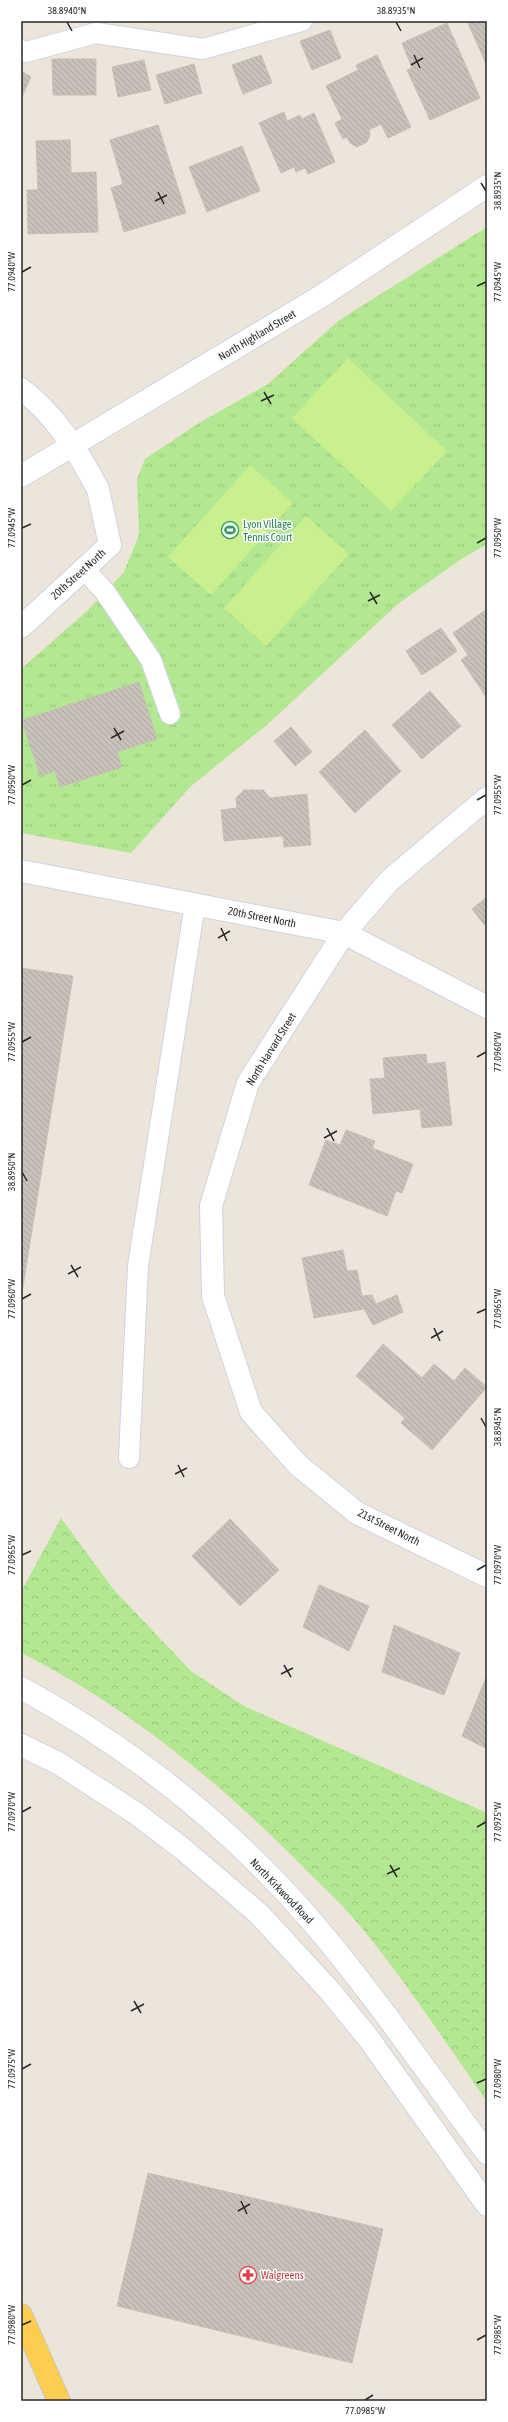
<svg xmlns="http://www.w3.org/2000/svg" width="508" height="2422" font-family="'Asap Condensed',sans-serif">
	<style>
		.forest { fill: url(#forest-crowns) }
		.park { fill: url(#park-tufts) }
		.pitch { fill: #c9f08c }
		.building { fill: url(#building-back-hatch); stroke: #c8c0b3 }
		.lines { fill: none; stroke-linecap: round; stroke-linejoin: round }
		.service-casing { stroke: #cfd3e4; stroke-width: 22 }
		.minor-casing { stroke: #cfd3e4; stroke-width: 24 }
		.tertiary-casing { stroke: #cfd3e4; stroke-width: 24 }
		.secondary-casing { stroke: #cfd3e4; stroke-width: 24 }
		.primary-casing { stroke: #c7c7c7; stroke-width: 24 }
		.service { stroke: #fff; stroke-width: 20 }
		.minor { stroke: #fff; stroke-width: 22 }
		.tertiary { stroke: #fff; stroke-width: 22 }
		.secondary { stroke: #fff; stroke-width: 22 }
		.primary { stroke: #fbce50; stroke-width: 22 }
		.ticks { fill: none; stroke: #292929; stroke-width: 1.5 }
		.labels { text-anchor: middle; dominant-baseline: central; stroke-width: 3; stroke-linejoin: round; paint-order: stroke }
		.street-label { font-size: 11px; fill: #292929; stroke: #fff }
		.leisure-label { font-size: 11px; fill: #27864d; stroke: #fff; text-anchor: start }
		.health-label { font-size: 11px; fill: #be3a42; stroke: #fff; text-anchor: start }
		.neatline { fill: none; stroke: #292929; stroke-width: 1.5 }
		.ticks-label { font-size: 10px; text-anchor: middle; fill: #292929 }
	</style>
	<defs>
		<pattern id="forest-crowns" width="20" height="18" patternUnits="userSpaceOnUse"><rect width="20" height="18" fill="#b2e891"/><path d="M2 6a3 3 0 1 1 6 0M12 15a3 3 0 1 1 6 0" fill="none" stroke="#99c77d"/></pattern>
		<pattern id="park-tufts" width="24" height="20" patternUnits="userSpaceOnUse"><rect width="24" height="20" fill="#b2e891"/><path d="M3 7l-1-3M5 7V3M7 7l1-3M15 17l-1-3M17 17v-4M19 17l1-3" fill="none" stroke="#99c77d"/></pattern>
		<pattern id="building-back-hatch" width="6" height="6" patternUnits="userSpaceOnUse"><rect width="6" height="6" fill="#c8c1b9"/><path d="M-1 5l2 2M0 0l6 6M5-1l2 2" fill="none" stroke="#aca69f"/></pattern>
	</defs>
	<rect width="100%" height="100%" fill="#ede4da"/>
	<!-- forest -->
	<path class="forest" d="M61,1518L114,1590L191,1671L244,1706L487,1813V2102C446,2042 406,1982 360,1926C344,1906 325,1889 307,1871C225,1787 127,1705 21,1653V1592Z"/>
	<!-- park -->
	<path class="park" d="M487,227V544L463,558L399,603L269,723L190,787L131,853L21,833V669L88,610L124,572L139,535L137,479L145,459L199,423L268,384L338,321Z"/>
	<!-- pitch -->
	<g class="pitch">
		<path d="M348,358L447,451L391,511L292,418Z"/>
		<path d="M250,465L293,503L211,595L168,557Z"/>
		<path d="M306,516L349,554L266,646L224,608Z"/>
	</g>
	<!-- building -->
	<g class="building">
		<path d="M467,21H487V66Z"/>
		<path d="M447,23L480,98L430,120L407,70L412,68L402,43Z"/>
		<path d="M330,30L341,58L312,70L300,41Z"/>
		<path d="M261,55L272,83L243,94L232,65Z"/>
		<path d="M377,55L411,127L388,138L381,124L369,130L370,135L367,142L357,147L350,143L347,137L343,139L335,123L342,119L326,86L358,70L356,65Z"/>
		<path d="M52,59H96V95H53Z"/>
		<path d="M144,60L151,90L118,97L112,67Z"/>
		<path d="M194,64L202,93L165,104L156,75Z"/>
		<path d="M21,71L31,77L21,99Z"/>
		<path d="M284,112L287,121L300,115L302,119L314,113L335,162L308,174L305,168L296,172L294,167L281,173L259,123Z"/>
		<path d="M158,125L186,213L124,232L111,188L123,184L110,140Z"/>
		<path d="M70,140L71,173L96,172L98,232L28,234L27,190H38L36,141Z"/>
		<path d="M242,146L260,191L207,212L189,167Z"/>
		<path d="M487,609V698L461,660L468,655L453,633Z"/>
		<path d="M441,628L457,651L439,664L422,640Z"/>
		<path d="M422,640L439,664L422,675L406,651Z"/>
		<path d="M139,682L157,739L117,752L122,767L60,787L55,771L40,776L22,720Z"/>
		<path d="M430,691L461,726L422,759L392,725Z"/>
		<path d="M291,727L312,752L295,766L274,741Z"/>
		<path d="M365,730L401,771L355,813L319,772Z"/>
		<path d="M244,790H263L270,798L307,794L311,845L284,847L283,836L224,841L221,810L237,808L236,798Z"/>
		<path d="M487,897V928L472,909Z"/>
		<path d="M21,968L73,976L21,1299Z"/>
		<path d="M426,1054L427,1064L445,1062L452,1125L422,1128L420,1109L373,1114L370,1079L385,1078L383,1058Z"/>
		<path d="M346,1130L375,1141L372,1148L413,1164L402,1193L396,1191L387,1216L309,1185L326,1140L340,1145Z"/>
		<path d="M343,1250L347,1271L357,1270L362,1296L372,1295L376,1304L397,1295L403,1312L373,1325L364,1309L314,1318L302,1258Z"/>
		<path d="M383,1344L422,1378L434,1364L454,1381L465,1368L487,1387L432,1450L401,1423L405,1418L356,1376Z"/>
		<path d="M230,1519L279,1570L240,1606L192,1556Z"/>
		<path d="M319,1585L369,1606L349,1651L303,1627Z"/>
		<path d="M394,1625L460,1653L444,1695L382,1672Z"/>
		<path d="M487,1675V1749L462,1736Z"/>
		<path d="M148,2173L383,2229L352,2363L117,2306Z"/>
	</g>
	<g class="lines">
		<!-- service casing -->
		<g class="service-casing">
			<g id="service">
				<path d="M21,50L26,52L96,33L203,49L302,21"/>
				<path d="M85,570L105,592L151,660L170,714"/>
				<path d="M129,1458L138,1266L195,904"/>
			</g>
		</g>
		<!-- minor casing -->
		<g class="minor-casing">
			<g id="minor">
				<path d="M21,389C55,414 78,452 98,489L110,545L21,627"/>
				<path d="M487,798L390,880L344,933L248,1083L211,1206L213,1296L251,1412L298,1465L357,1513L487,1576"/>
				<path d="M21,871L344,933L487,1007"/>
			</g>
		</g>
		<!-- tertiary casing -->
		<g class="tertiary-casing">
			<path id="tertiary" d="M21,476L320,297L487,186"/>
		</g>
		<!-- secondary casing -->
		<g class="secondary-casing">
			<g id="secondary">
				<path d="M21,1688C131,1748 232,1828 314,1924C376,1997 430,2077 487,2153"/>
				<path d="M21,1745L58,1763L137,1814L184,1850L259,1914L329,1990L369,2039L487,2205"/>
			</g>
		</g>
		<!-- primary casing -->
		<g class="primary-casing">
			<path id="primary" d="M21,2315L59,2401"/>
		</g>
		<!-- service -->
		<use href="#service" class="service"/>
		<!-- minor -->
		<use href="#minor" class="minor"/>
		<!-- tertiary -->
		<use href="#tertiary" class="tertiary"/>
		<!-- secondary -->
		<use href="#secondary" class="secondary"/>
		<!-- primary -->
		<use href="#primary" class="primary"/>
	</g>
	<!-- ticks -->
	<path class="ticks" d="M67,22L72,31M396,22L401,31M414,55L420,68M411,65L423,58M481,183L486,191M158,192L164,204M155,201L167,195M22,272L31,267M477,286L486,282M264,392L271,404M261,401L274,395M22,528L31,524M477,543L486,538M370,592L377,604M368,601L380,595M114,728L121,740M111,738L124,731M22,785L31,780M477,800L486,795M221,928L227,941M218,938L230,931M22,1042L31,1037M477,1057L486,1052M327,1128L334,1141M324,1138L337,1131M22,1172L27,1181M71,1265L78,1277M68,1274L81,1267M22,1299L31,1294M477,1313L486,1309M434,1328L440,1341M431,1338L443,1331M481,1418L486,1427M178,1465L184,1477M175,1474L187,1468M22,1555L31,1551M477,1570L486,1565M284,1665L291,1677M281,1674L293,1668M22,1812L31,1807M477,1827L486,1822M390,1865L397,1877M387,1874L400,1868M134,2001L141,2013M131,2011L144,2004M22,2069L31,2064M477,2083L486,2079M241,2201L247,2214M238,2211L250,2204M22,2325L31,2321M477,2340L486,2335M365,2400L373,2395"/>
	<!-- icons -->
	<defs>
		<g id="stadium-ring" transform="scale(0.9)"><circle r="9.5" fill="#fff" stroke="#2e9e5b" stroke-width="1.5"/><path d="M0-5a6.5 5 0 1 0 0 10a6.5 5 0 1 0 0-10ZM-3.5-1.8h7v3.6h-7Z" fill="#2e9e5b"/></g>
		<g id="pharmacy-ring" transform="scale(0.9)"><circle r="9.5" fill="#fff" stroke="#e0444e" stroke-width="1.5"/><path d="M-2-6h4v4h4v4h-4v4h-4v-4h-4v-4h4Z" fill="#e0444e"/></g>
	</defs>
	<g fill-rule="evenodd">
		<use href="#stadium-ring" x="230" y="530"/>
		<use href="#pharmacy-ring" x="248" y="2275"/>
	</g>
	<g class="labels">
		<!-- street labels -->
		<g class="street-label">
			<text transform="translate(257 335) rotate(-31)">North Highland Street</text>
			<text transform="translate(78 574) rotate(-42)">20th Street North</text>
			<text transform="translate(262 917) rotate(11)">20th Street North</text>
			<text transform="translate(271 1049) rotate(-58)">North Harvard Street</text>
			<text transform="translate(389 1527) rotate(27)">21st Street North</text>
			<text transform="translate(282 1891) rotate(46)">North Kirkwood Road</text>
		</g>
		<!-- leisure labels -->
		<g class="leisure-label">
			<text x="243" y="524">Lyon Village<tspan x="243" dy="13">Tennis Court</tspan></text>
		</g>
		<!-- health labels -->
		<g class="health-label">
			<text x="261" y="2275">Walgreens</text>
		</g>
	</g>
	<!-- border -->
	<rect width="508" height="2422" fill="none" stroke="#ffffff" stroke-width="44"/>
	<rect x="22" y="22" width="464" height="2378" class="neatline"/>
	<g class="ticks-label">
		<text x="67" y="14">38.8940°N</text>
		<text x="396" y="14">38.8935°N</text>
		<text transform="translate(497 191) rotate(-90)" y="4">38.8935°N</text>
		<text transform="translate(11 272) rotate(-90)" y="4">77.0940°W</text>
		<text transform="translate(497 282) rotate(-90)" y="4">77.0945°W</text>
		<text transform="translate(11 528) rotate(-90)" y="4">77.0945°W</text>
		<text transform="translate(497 538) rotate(-90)" y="4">77.0950°W</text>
		<text transform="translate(11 785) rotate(-90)" y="4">77.0950°W</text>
		<text transform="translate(497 795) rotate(-90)" y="4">77.0955°W</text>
		<text transform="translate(11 1042) rotate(-90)" y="4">77.0955°W</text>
		<text transform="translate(497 1052) rotate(-90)" y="4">77.0960°W</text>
		<text transform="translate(11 1172) rotate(-90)" y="4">38.8950°N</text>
		<text transform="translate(11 1299) rotate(-90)" y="4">77.0960°W</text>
		<text transform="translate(497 1309) rotate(-90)" y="4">77.0965°W</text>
		<text transform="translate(497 1427) rotate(-90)" y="4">38.8945°N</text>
		<text transform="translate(11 1555) rotate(-90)" y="4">77.0965°W</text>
		<text transform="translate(497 1565) rotate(-90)" y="4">77.0970°W</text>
		<text transform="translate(11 1812) rotate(-90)" y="4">77.0970°W</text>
		<text transform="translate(497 1822) rotate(-90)" y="4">77.0975°W</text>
		<text transform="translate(11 2069) rotate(-90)" y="4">77.0975°W</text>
		<text transform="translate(497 2079) rotate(-90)" y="4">77.0980°W</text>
		<text transform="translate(11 2325) rotate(-90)" y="4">77.0980°W</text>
		<text transform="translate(497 2335) rotate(-90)" y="4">77.0985°W</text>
		<text x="365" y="2414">77.0985°W</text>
	</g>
</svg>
